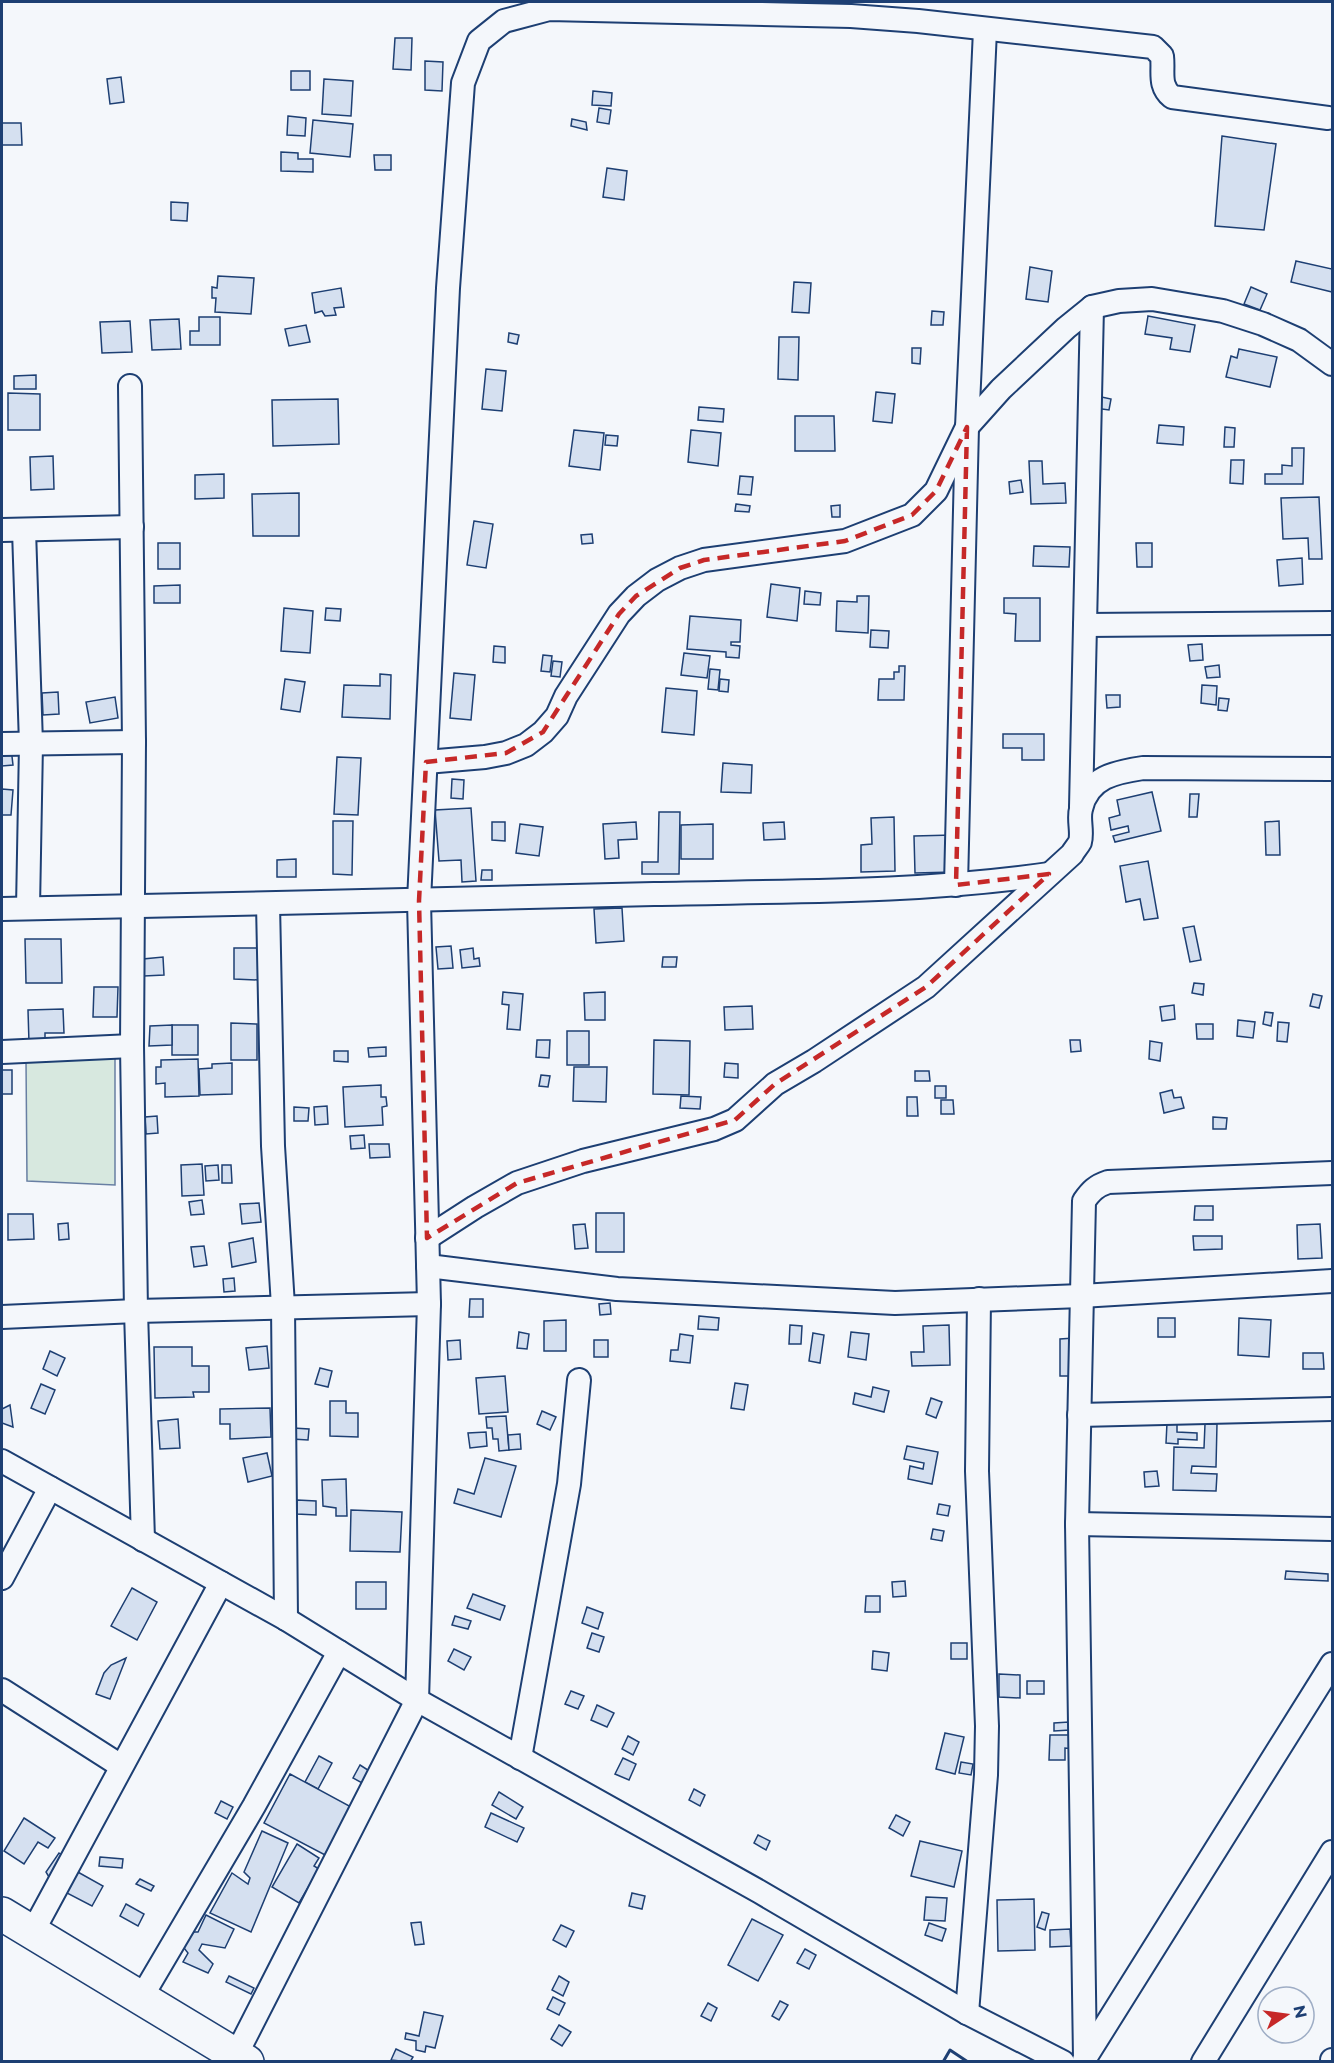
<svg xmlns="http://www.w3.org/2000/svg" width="1334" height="2063" font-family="Montserrat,sans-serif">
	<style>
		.green { fill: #d7e8df; stroke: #687fa3; stroke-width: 1.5 }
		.building { fill: #d5e0f0; stroke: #1d3f73; stroke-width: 1.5 }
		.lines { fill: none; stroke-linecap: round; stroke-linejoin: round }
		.minor-casing { stroke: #1d3f73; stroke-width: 26 }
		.highway-casing { stroke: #1d3f73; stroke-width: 36 }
		.minor { stroke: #f4f7fb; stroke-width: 22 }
		.highway { stroke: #f4f7fb; stroke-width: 33 }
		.wall { stroke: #1d3f73; stroke-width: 3 }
		.marked { fill: none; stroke: #c62828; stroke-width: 4.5; stroke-dasharray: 12 8; stroke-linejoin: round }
	</style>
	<rect width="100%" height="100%" fill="#f4f7fb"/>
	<!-- green -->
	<path class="green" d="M115,1056V1185L27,1181L26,1060Z"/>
	<!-- building -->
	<g class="building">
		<path d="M395,38H412L411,70L393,69Z"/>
		<path d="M425,61L443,62L442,91L425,90Z"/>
		<rect x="291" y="71" width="19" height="19"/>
		<path d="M121,77L124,102L110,104L107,79Z"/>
		<path d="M324,79L353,81L351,116L322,114Z"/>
		<path d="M593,91L612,93L611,106L592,105Z"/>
		<path d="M599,108L611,110L609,124L597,122Z"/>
		<path d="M288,116L306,118L305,136L287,135Z"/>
		<path d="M572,119L586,122L587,130L571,126Z"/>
		<path d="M313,120L353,124L350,157L310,153Z"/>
		<path d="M2,123H21L22,145H2Z"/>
		<path d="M1222,136L1276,144L1264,230L1215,226Z"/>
		<path d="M281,152L298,153V159H313V172L281,171Z"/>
		<path d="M374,155H391V170H375Z"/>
		<path d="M607,168L627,171L624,200L603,197Z"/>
		<path d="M171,202L188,203L187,221L171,220Z"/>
		<path d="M1296,261L1332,269V292L1291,282Z"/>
		<path d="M1030,267L1052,271L1048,302L1026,299Z"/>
		<path d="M218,276L254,278L251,314L215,312L216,298H212V287L217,288Z"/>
		<path d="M794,282L811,283L809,313L792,312Z"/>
		<path d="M1251,287L1267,294L1260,310L1244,304Z"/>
		<path d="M341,288L344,307L334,308L336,315L325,316L322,311L315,313L312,293Z"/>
		<path d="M932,311L944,312L943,325H931Z"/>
		<path d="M1148,316L1195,325L1190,352L1170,349L1172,338L1145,334Z"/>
		<path d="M199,317H220V345H190V331H199Z"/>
		<path d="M179,319L181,349L152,350L150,320Z"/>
		<path d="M130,321L132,352L102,353L100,322Z"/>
		<path d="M306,325L310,342L289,346L285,329Z"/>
		<path d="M509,333L519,335L517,344L508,342Z"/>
		<path d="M779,337H799L798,380L778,379Z"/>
		<path d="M912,348H921L920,364L912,363Z"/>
		<path d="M1239,349L1277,357L1270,387L1226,377L1231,356L1237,358Z"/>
		<path d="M486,369L506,371L502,411L482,409Z"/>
		<path d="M36,375V389H14V376Z"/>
		<path d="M876,392L895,394L892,423L873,421Z"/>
		<path d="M8,393L40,394V430H8Z"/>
		<path d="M1097,396L1111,399L1109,410L1095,408Z"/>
		<path d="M338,399L339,444L273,446L272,400Z"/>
		<path d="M699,407L724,409L723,422L698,420Z"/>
		<path d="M795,416H834L835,451H795Z"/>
		<path d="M1159,425L1184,427L1183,445L1157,443Z"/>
		<path d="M1225,427L1235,428L1234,447H1224Z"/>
		<path d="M574,430L604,433L600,470L569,466Z"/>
		<path d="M691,430L721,433L718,466L688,462Z"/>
		<path d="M606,435L618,436L617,446L605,445Z"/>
		<path d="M1292,448H1304L1303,484H1265V474H1282V465L1292,466Z"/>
		<path d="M53,456L54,489L31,490L30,457Z"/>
		<path d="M1231,460H1244L1243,484L1230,483Z"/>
		<path d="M1029,461H1042L1043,484L1065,483L1066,503L1031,504Z"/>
		<path d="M224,474V498L195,499V475Z"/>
		<path d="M740,476L753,477L751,495L738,494Z"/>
		<path d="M1021,480L1023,492L1010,494L1009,482Z"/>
		<path d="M299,493V536H253L252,494Z"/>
		<path d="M1319,497L1322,559H1309L1308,538L1283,539L1281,498Z"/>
		<path d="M736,504L750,506L749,512L735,511Z"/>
		<path d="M840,505V517H832L831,506Z"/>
		<path d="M474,521L493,524L486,568L467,565Z"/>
		<path d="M592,534L593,543L582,544L581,535Z"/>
		<rect x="158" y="543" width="22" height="26"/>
		<path d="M1136,543H1152V567H1137Z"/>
		<path d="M1034,546L1070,547L1069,567L1033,566Z"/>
		<path d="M1302,558L1303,584L1279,586L1277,560Z"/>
		<path d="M771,584L800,588L797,621L767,617Z"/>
		<path d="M180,585V603H154V586Z"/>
		<path d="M805,591L821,593L820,605L804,604Z"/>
		<path d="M857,596H869L868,633L836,631L837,601L857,602Z"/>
		<path d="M1004,598H1040V641H1015L1016,614L1004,613Z"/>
		<path d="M284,608L313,611L310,653L281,651Z"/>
		<path d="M326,608L341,609L340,621L325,620Z"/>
		<path d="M690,616L741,620L740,642H731V645L740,646L739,658L726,657V652L687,649Z"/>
		<path d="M871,630L889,631L888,648L870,647Z"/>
		<path d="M1202,644L1203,660L1190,661L1188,645Z"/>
		<path d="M494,646L505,647V663L493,662Z"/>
		<path d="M684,653L710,656L707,678L681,675Z"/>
		<path d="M543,655L552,656L550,672L541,671Z"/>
		<path d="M553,661L562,662L560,677L551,676Z"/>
		<path d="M1219,665L1220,677L1207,678L1205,667Z"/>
		<path d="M899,666H905L904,700H878L879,679H894V672H899Z"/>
		<path d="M710,669L720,670L718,690L708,689Z"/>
		<path d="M454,673L475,675L471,720L450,718Z"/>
		<path d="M380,674L391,675L390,719L342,717L344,685L380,686Z"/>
		<path d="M285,679L305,682L300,712L281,709Z"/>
		<path d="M720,679L729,680L728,692L719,691Z"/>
		<path d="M1202,685L1217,686L1216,705L1201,703Z"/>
		<path d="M666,688L697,691L694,735L662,732Z"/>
		<path d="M58,692L59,714L43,715L42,693Z"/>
		<path d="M1106,695H1120V707L1107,708Z"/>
		<path d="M115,697L118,718L90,723L86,702Z"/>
		<path d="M1219,698L1229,699L1227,711L1218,710Z"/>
		<path d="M1003,734H1044V760H1022V748H1003Z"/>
		<path d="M11,748L13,765L2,766V749Z"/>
		<path d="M337,757L361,758L358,815L334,814Z"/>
		<path d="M723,763L752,765L751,793L721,792Z"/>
		<path d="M452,779L464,780L463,799L451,798Z"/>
		<path d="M2,789L13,790L11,815H2Z"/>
		<path d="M1152,792L1161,831L1115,842L1113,836L1129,832L1128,826L1111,830L1109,818L1120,815L1117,800Z"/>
		<path d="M1190,794H1199L1197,817H1189Z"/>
		<path d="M471,808L476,881L462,882L461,860L439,861L435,810Z"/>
		<path d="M659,812H680L679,874H642V862H658Z"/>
		<path d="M894,817L895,871L861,872V845L872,844L871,818Z"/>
		<path d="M333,821H353L352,875L333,874Z"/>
		<path d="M1279,821L1280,855H1266L1265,822Z"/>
		<path d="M492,822H505V841L492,840Z"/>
		<path d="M636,822L637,839L618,840L619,858L605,859L603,824Z"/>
		<path d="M784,822L785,839L764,840L763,823Z"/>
		<path d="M520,824L543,827L539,856L516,853Z"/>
		<path d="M713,824V859H681V825Z"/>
		<path d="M953,835V872L915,873L914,836Z"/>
		<path d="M296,859V877H277V860Z"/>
		<path d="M1148,861L1158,918L1144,920L1140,899L1126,902L1120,866Z"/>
		<path d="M482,870H492V880H481Z"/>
		<path d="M622,908L624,941L596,943L594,909Z"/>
		<path d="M1194,926L1201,960L1190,962L1183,928Z"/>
		<path d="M25,939H61L62,983H26Z"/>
		<path d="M451,946L453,968L438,969L436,947Z"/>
		<path d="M234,948H260L259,980L234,979Z"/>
		<path d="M473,948L474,959L479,958L480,966L462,968L460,950Z"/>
		<path d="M163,957L164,975L144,976L143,959Z"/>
		<path d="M663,957H677L676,967H662Z"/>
		<path d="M1194,983L1204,984L1203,995L1192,993Z"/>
		<path d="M94,987H118L117,1017H93Z"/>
		<path d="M503,992L523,994L520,1030L507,1029L509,1005L502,1004Z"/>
		<path d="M605,992V1020H585L584,993Z"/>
		<path d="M1313,994L1322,996L1319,1008L1310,1006Z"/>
		<path d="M1174,1005L1175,1019L1162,1021L1160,1007Z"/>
		<path d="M752,1006L753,1029L725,1030L724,1007Z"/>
		<path d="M63,1009L64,1033H45V1042L29,1043L28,1010Z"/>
		<path d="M1265,1012L1273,1013L1271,1026L1263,1024Z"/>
		<path d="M1238,1020L1255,1022L1253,1038L1237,1036Z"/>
		<path d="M1278,1022L1289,1023L1287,1042L1277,1041Z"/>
		<path d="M231,1023L257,1024V1060H231Z"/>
		<path d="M1196,1024H1213V1039H1197Z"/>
		<rect x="172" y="1025" width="26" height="30"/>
		<path d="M172,1025V1045L149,1046L150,1026Z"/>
		<rect x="567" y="1031" width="22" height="34"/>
		<path d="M537,1040H550L549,1058L536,1057Z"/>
		<path d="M654,1040L690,1041L689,1095L653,1094Z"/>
		<path d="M1070,1040H1080L1081,1051L1071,1052Z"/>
		<path d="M1150,1041L1162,1043L1160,1061L1149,1059Z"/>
		<path d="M386,1047V1056L369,1057L368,1048Z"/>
		<path d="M334,1051H348V1062L334,1061Z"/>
		<path d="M198,1059L199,1096L165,1097V1083L156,1084V1067H161V1060Z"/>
		<path d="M232,1063V1094L200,1095L199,1069L212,1068V1064Z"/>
		<path d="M725,1063L738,1064V1078L724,1077Z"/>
		<path d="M574,1067H607L606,1102L573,1101Z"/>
		<rect x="2" y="1070" width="10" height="24"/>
		<path d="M915,1071H929L930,1081H915Z"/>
		<path d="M541,1075L550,1076L548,1087L539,1086Z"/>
		<path d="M381,1085V1097H386L387,1106L382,1107L383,1125L345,1127L343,1087Z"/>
		<rect x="935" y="1086" width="11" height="12"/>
		<path d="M1172,1090L1174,1098L1181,1097L1184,1108L1164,1113L1160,1093Z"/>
		<path d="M681,1096L701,1097L700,1109L680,1108Z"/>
		<path d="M907,1097H917L918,1116H907Z"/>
		<path d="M941,1100H953L954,1114H941Z"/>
		<path d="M327,1106L328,1124L315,1125L314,1107Z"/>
		<path d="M294,1107L309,1108L308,1121H294Z"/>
		<path d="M157,1116L158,1133L146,1134L145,1117Z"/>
		<path d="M1213,1117L1227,1118L1226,1129H1213Z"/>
		<path d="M364,1135L365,1148L351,1149L350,1136Z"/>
		<path d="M369,1144H389L390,1157L370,1158Z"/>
		<path d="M202,1164L204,1195L182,1196L181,1165Z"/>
		<path d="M218,1165L219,1180L206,1181L205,1166Z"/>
		<path d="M222,1165H231L232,1183H222Z"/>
		<path d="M202,1200L204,1214L191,1215L189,1202Z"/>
		<path d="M259,1203L261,1222L242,1224L240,1204Z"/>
		<path d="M1195,1206H1213V1220H1194Z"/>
		<rect x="596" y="1213" width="28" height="39"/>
		<path d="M8,1214H33L34,1239L8,1240Z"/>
		<path d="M68,1223L69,1239L59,1240L58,1224Z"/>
		<path d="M585,1224L588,1248L575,1249L573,1225Z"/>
		<path d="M1320,1224L1322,1258L1298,1259L1297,1225Z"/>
		<path d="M1193,1236H1222V1249L1194,1250Z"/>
		<path d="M253,1238L256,1262L232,1267L229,1243Z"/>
		<path d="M204,1246L207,1265L194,1267L191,1247Z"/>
		<path d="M234,1278L235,1291L224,1292L223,1279Z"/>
		<path d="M470,1299H483V1317H469Z"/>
		<path d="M610,1303L611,1314L600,1315L599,1304Z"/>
		<path d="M699,1316L719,1318L718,1330L698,1329Z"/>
		<rect x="1158" y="1318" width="17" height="19"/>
		<path d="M1239,1318L1271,1320L1269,1357L1238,1355Z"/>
		<path d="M566,1320V1351H544V1321Z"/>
		<path d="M790,1325L802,1326L801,1344H789Z"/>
		<path d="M949,1325L950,1365L912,1366L911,1352H924L923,1326Z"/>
		<path d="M519,1332L529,1334L527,1349L517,1348Z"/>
		<path d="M851,1332L869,1334L866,1360L848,1357Z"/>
		<path d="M813,1333L824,1335L820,1363L809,1361Z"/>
		<path d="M680,1334L693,1336L690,1363L670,1361L671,1350H678Z"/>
		<path d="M1074,1338L1075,1376H1060V1339Z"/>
		<path d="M460,1340L461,1359L448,1360L447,1341Z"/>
		<rect x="594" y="1340" width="14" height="17"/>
		<path d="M267,1346L269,1368L249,1370L246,1348Z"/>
		<path d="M154,1347H192V1366H209V1392H193L194,1397L155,1398Z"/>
		<path d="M50,1351L65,1358L57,1376L43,1369Z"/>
		<path d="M1303,1353H1323L1324,1369H1303Z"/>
		<path d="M320,1368L332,1371L328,1387L315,1384Z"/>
		<path d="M505,1376L508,1412L479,1414L476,1378Z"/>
		<path d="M735,1383L748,1385L744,1410L731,1408Z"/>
		<path d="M41,1384L55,1390L45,1414L31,1408Z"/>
		<path d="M873,1387L889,1391L884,1412L853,1404L855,1393L871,1397Z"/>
		<path d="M931,1398L942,1402L936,1418L926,1414Z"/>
		<path d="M330,1401H346V1413H358V1437L330,1436Z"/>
		<path d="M10,1405L13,1427L2,1423V1409Z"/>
		<path d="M270,1408L271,1437L230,1439V1424H220V1409Z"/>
		<path d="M542,1411L556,1417L550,1430L537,1424Z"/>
		<path d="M506,1416L509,1450L499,1451L498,1439H493L492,1428H487L486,1417Z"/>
		<path d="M178,1419L180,1448L160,1449L158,1421Z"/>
		<path d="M1167,1423H1177V1432L1197,1433V1440L1178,1439V1444L1166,1443Z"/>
		<path d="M1205,1424H1217L1216,1467L1192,1466L1191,1473L1217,1474L1216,1491L1173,1490L1174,1447L1204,1448Z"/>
		<path d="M293,1428L309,1429L308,1440L292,1439Z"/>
		<path d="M486,1432L487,1446L470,1448L468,1433Z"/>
		<path d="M520,1434L521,1449L509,1450L508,1435Z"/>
		<path d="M907,1446L938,1452L932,1484L908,1479L910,1466L923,1469L924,1463L904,1459Z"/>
		<path d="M267,1453L272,1476L248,1482L243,1458Z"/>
		<path d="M485,1458L516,1466L501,1517L454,1503L458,1489L474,1494Z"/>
		<path d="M1157,1471L1159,1486L1145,1487L1144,1472Z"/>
		<path d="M346,1479L347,1516H336V1508L323,1506L322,1480Z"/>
		<path d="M297,1500L316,1501V1515L297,1514Z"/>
		<path d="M939,1504L950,1506L948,1516L937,1514Z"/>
		<path d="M351,1510L402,1512L400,1552L350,1551Z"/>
		<path d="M933,1529L944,1531L942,1541L931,1539Z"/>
		<path d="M1286,1571L1328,1574V1581L1285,1579Z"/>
		<path d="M905,1581L906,1596L893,1597L892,1582Z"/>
		<rect x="356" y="1582" width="30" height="27"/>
		<path d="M132,1588L157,1602L137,1640L111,1626Z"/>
		<path d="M473,1594L505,1606L500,1620L467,1608Z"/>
		<path d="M866,1596H880V1612H865Z"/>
		<path d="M587,1607L603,1613L598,1629L582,1623Z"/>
		<path d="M455,1616L471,1621L468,1629L452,1625Z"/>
		<path d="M592,1633L604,1637L599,1652L587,1648Z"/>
		<rect x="951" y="1643" width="16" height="16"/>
		<path d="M454,1649L471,1657L464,1670L448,1661Z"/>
		<path d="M873,1651L889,1653L887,1671L872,1669Z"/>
		<path d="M126,1658L110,1699L96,1694L104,1673L111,1665Z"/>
		<path d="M999,1674L1020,1675V1698L999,1697Z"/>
		<rect x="1027" y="1681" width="17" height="13"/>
		<path d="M571,1691L584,1696L578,1709L565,1704Z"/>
		<path d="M597,1705L614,1713L607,1727L591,1720Z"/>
		<path d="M1069,1722L1070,1730L1054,1731V1723Z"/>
		<path d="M945,1733L964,1737L955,1774L936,1769Z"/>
		<path d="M1050,1735H1075V1749L1065,1748V1760H1049Z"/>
		<path d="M628,1736L639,1742L633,1755L622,1749Z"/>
		<path d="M319,1756L332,1763L318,1789L305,1782Z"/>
		<path d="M623,1758L636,1764L629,1780L615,1774Z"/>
		<path d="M961,1762L973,1764L971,1775L959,1773Z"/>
		<path d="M360,1765L371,1772L364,1784L353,1778Z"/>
		<path d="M290,1774L353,1808L327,1856L264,1823Z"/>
		<path d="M694,1789L705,1795L700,1806L689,1800Z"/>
		<path d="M499,1792L523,1807L516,1819L492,1805Z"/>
		<path d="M221,1801L233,1807L227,1819L215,1813Z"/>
		<path d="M491,1813L524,1828L517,1842L485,1827Z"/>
		<path d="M896,1815L910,1822L903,1836L889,1828Z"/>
		<path d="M24,1818L55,1838L48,1848L38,1842L24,1864L4,1851Z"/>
		<path d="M262,1831L288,1843L251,1932L210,1913L232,1873L248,1884L250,1878L244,1872Z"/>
		<path d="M758,1835L770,1841L766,1850L754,1843Z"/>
		<path d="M920,1841L962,1851L954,1887L911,1876Z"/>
		<path d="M297,1844L319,1858L314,1866L319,1869L299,1903L272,1887Z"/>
		<path d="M59,1853L68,1859L52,1882L46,1872Z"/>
		<path d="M100,1857L123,1859L122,1868L99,1866Z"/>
		<path d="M76,1871L103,1886L92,1906L65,1892Z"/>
		<path d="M140,1879L154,1886L151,1891L136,1884Z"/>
		<path d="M632,1893L645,1896L642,1909L629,1906Z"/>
		<path d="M926,1897L947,1898L945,1921L924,1920Z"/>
		<path d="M1034,1899L1035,1950L998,1951L997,1900Z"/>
		<path d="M126,1904L144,1914L138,1926L120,1916Z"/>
		<path d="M1042,1912L1049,1914L1045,1930L1037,1927Z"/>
		<path d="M206,1915L234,1929L225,1948L202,1944L199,1950L213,1964L208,1973L183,1962L188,1953L184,1948L191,1932H198Z"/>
		<path d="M752,1919L783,1935L758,1981L728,1965Z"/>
		<path d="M421,1922L424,1944L415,1945L411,1923Z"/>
		<path d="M929,1923L946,1929L942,1941L925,1935Z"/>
		<path d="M561,1925L574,1931L566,1947L553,1940Z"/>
		<path d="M1070,1929L1071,1946L1050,1947V1930Z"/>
		<path d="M805,1949L816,1955L809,1969L797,1963Z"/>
		<path d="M229,1976L254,1988L251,1994L226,1982Z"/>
		<path d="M559,1976L569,1982L563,1996L552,1990Z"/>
		<path d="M553,1997L565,2003L559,2015L547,2009Z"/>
		<path d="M780,2001L788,2005L779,2020L772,2016Z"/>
		<path d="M708,2003L717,2008L711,2021L701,2016Z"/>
		<path d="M424,2012L443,2016L435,2048L426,2046L425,2052L416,2050V2041L405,2039L406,2033L419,2036Z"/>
		<path d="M559,2025L571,2032L562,2046L551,2039Z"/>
		<path d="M396,2049L413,2057L410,2062L391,2060Z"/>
	</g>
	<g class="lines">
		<!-- minor casing -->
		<g class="minor-casing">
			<g id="minor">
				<path d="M130,386L134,742L132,1046L136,1311L143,1540"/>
				<path d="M2,530L132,527"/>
				<path d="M24,530L31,744L28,908"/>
				<path d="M1085,625L1332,623"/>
				<path d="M2,744L134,742"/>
				<path d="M426,762L485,757L506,753L526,745L543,732L557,716L566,696L619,614L636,596L657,580L680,568L704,560L845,541L912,515L936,491L967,427L1001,389L1066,328L1092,307L1119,301L1152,299L1223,311L1263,324L1299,340L1332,364"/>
				<path d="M1081,807L1092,307"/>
				<path d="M956,885L967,427L985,30"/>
				<path d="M268,904L273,1146L283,1306L286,1619"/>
				<path d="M2,909C219,904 437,900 654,894C786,891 918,893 1049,874"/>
				<path d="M2,1052L132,1046"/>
				<path d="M427,1238L475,1207L517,1183L583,1161L714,1129L735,1120L775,1084L814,1061L926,987L1072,854C1074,850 1078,846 1080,842C1083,832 1078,819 1081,809C1088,777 1116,772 1143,768L1332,769"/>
				<path d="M428,1266L617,1289L895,1303L1081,1296L1332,1281"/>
				<path d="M2,1317L136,1311L429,1304"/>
				<path d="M1079,1415L1332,1409"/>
				<path d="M2,1461L286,1619L417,1700L760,1892L967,2013L1063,2062"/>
				<path d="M1077,1524L1332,1529"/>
				<path d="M2,1578L50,1488"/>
				<path d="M2,1690L121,1766"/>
				<path d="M520,1758L569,1484L579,1380"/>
				<path d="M32,1933L221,1583"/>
				<path d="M141,1998L254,1806L339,1652"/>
				<path d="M967,2013L986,1775L987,1726L977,1471L979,1299"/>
				<path d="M236,2055L417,1700L429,1304L419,901L448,288L463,83L479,41L504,21L549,9L851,16L918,21L1153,47L1162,56C1164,72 1158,85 1172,97L1328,118"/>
				<path d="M1085,2058L1077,1524L1084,1201C1091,1191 1096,1186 1108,1182L1332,1173"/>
				<path d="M1084,2060L1332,1664"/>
				<path d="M1203,2062L1332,1852"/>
				<path d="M1332,2062V2060"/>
			</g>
		</g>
		<!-- highway casing -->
		<g class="highway-casing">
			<path id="highway" d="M2,1914L247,2062"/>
		</g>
		<!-- minor -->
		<use href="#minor" class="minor"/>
		<!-- highway -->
		<use href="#highway" class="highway"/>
		<!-- wall -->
		<path class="wall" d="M943,2062L950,2050L968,2062"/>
	</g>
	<!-- marked area -->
	<path class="marked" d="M967,427L956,885L1049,874L926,987L775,1084L735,1120L517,1183L427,1238L419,901L426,762L506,753L543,732L619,614L636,596L680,568L704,560L845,541L912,515L936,491Z"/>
	<!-- border -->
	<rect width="1334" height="2063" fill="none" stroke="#1d3f73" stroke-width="6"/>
	<!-- north arrow -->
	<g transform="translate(1286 2015) rotate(77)"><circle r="28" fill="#f4f7fb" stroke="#9eadc5" stroke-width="1.5"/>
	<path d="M0-4.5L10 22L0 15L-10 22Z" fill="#c62828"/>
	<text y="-9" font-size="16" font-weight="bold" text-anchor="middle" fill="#1d3f73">N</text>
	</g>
</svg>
